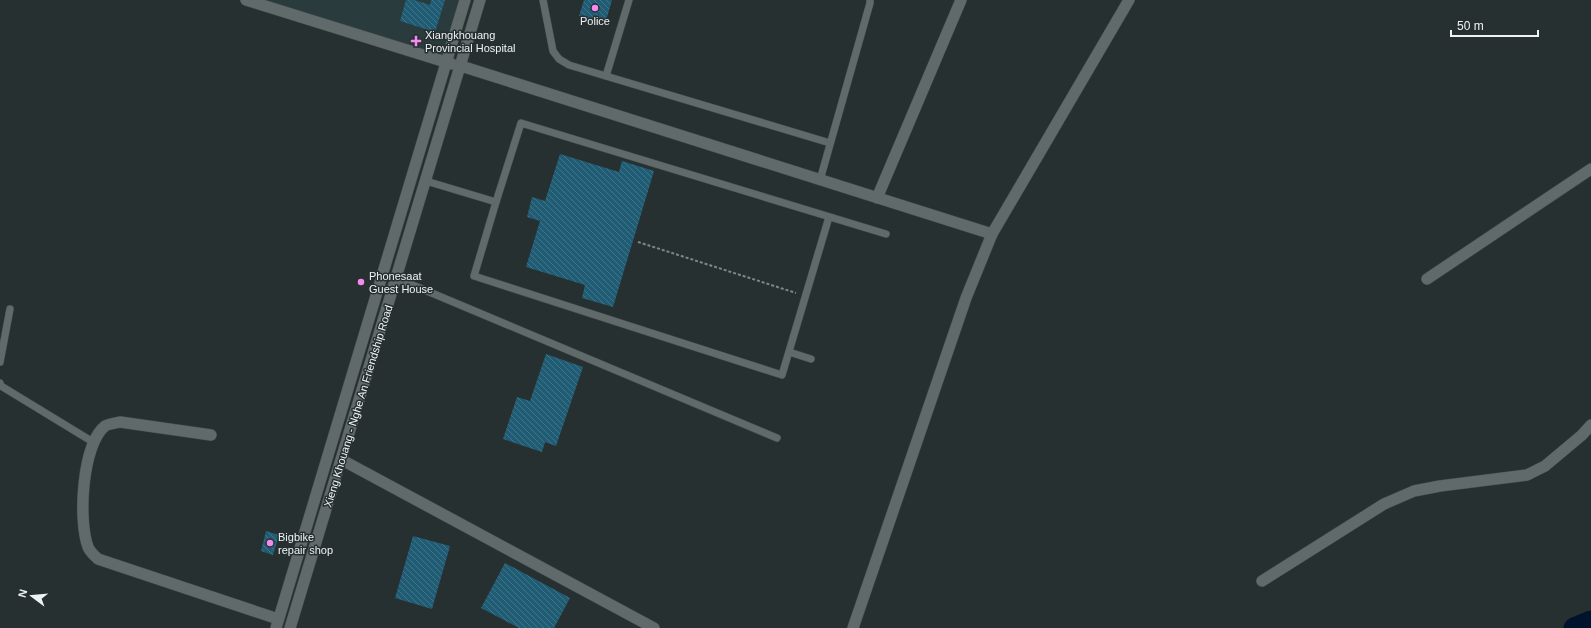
<svg xmlns="http://www.w3.org/2000/svg" width="1591" height="628" font-family="Helvetica,sans-serif">
	<style>
		.built { fill: #2a3b3d }
		.lines { fill: none; stroke-linecap: round; stroke-linejoin: round }
		.river { stroke: #00132c; stroke-width: 21 }
		.building { fill: url(#building-back-hatch) }
		.service-casing { stroke: #444d4e; stroke-width: 8 }
		.minor-casing { stroke: #444d4e; stroke-width: 12 }
		.tertiary-casing { stroke: #444d4e; stroke-width: 12 }
		.path { stroke: #7e8687; stroke-width: 2; stroke-dasharray: 3 2; stroke-linecap: butt }
		.service { stroke: #606a6b; stroke-width: 7 }
		.minor { stroke: #606a6b; stroke-width: 11 }
		.tertiary { stroke: #606a6b; stroke-width: 11 }
		.poi-dot { fill: #f589ef; stroke: #273031; stroke-width: 1.5 }
		.labels { text-anchor: middle; dominant-baseline: central; stroke-width: 3; stroke-linejoin: round; paint-order: stroke }
		.poi-label { font-size: 11px; fill: #edf3f4; stroke: #273031; text-anchor: start }
		.street-label { font-size: 11px; fill: #edf3f4; stroke: #273031 }
	</style>
	<defs>
		<pattern id="building-back-hatch" width="6" height="6" patternUnits="userSpaceOnUse"><rect width="6" height="6" fill="#205c74"/><path d="M-1 5l2 2M0 0l6 6M5-1l2 2" fill="none" stroke="#417488"/></pattern>
	</defs>
	<rect width="100%" height="100%" fill="#273031"/>
	<!-- built -->
	<path class="built" d="M246,0H465L446,62Z"/>
	<g class="lines">
		<!-- river -->
		<path class="river" d="M1574,628L1591,621"/>
	</g>
	<!-- building -->
	<g class="building">
		<path d="M406,0H414L430,5L431,0H445L435,32L400,21Z"/>
		<path d="M584,0H612L605,24L579,16Z"/>
		<path d="M560,154L619,172L622,161L654,171L613,307L582,298L585,285L526,267L540,221L527,217L532,197L545,201Z"/>
		<path d="M546,354L583,367L556,446L545,442L542,452L503,439L517,397L530,401Z"/>
		<path d="M266,531L279,535L273,555L261,551Z"/>
		<path d="M413,536L450,546L432,609L395,598Z"/>
		<path d="M505,563L570,598L554,628H519L481,608Z"/>
	</g>
	<g class="lines">
		<!-- service casing -->
		<g class="service-casing">
			<g id="service">
				<path d="M543,0L553,51L559,59L569,65L830,143"/>
				<path d="M606,76L629,0"/>
				<path d="M820,180L870,3V0"/>
				<path d="M426,181L496,202L474,276L782,375L829,217"/>
				<path d="M496,202L521,123L886,234"/>
				<path d="M396,278L777,438"/>
				<path d="M789,352L811,359"/>
				<path d="M0,362L10,309"/>
				<path d="M0,383L1,386L93,442"/>
			</g>
		</g>
		<!-- minor casing -->
		<g class="minor-casing">
			<g id="minor">
				<path d="M461,66L992,234"/>
				<path d="M877,198L961,0"/>
				<path d="M1427,279L1591,169"/>
				<path d="M211,435L120,422C116,423 108,424 105,426C82,445 78,520 88,547C90,552 95,556 98,559L278,619"/>
				<path d="M342,460L654,628"/>
				<path d="M1262,581L1384,504L1414,491L1440,486L1527,475L1545,466L1582,435L1591,425"/>
			</g>
		</g>
		<!-- tertiary casing -->
		<g class="tertiary-casing">
			<g id="tertiary">
				<path d="M246,0L452,64"/>
				<path d="M276,628L465,0"/>
				<path d="M290,628L480,0"/>
				<path d="M853,628L966,298L992,234L1129,0"/>
			</g>
		</g>
		<!-- path -->
		<path class="path" d="M638,242L796,293"/>
		<!-- service -->
		<use href="#service" class="service"/>
		<!-- minor -->
		<use href="#minor" class="minor"/>
		<!-- tertiary -->
		<use href="#tertiary" class="tertiary"/>
	</g>
	<!-- markers -->
	<g class="poi-dot">
		<circle cx="595" cy="8" r="4"/>
		<path d="M414 35h4v4h4v4h-4v4h-4v-4h-4v-4h4z"/>
		<circle cx="361" cy="282" r="4"/>
		<circle cx="270" cy="543" r="4"/>
	</g>
	<g class="labels">
		<!-- poi labels -->
		<g class="poi-label">
			<text x="595" y="21" text-anchor="middle">Police</text>
			<text x="425" y="35">Xiangkhouang<tspan x="425" dy="13">Provincial Hospital</tspan></text>
			<text x="369" y="276">Phonesaat<tspan x="369" dy="13">Guest House</tspan></text>
			<text x="278" y="537">Bigbike<tspan x="278" dy="13">repair shop</tspan></text>
		</g>
		<!-- street labels -->
		<g class="street-label">
			<text transform="translate(358 406) rotate(-73)">Xieng Khouang - Nghe An Friendship Road</text>
		</g>
	</g>
	<!-- north arrow -->
	<g transform="translate(32 596) rotate(286)" stroke="#273031" stroke-width="3" paint-order="stroke">
	<path d="M0-3L7 15L0 10L-7 15Z" fill="#edf3f4"/>
	<text y="-6" font-size="11" font-weight="bold" text-anchor="middle" fill="#edf3f4">N</text>
	</g>
	<!-- scale -->
	<path d="M1451 30v6h87v-6" fill="none" stroke="#edf3f4" stroke-width="2"/>
	<text x="1457" y="30" font-size="12" fill="#edf3f4" stroke="#273031" stroke-width="3" paint-order="stroke">50 m</text>
</svg>
